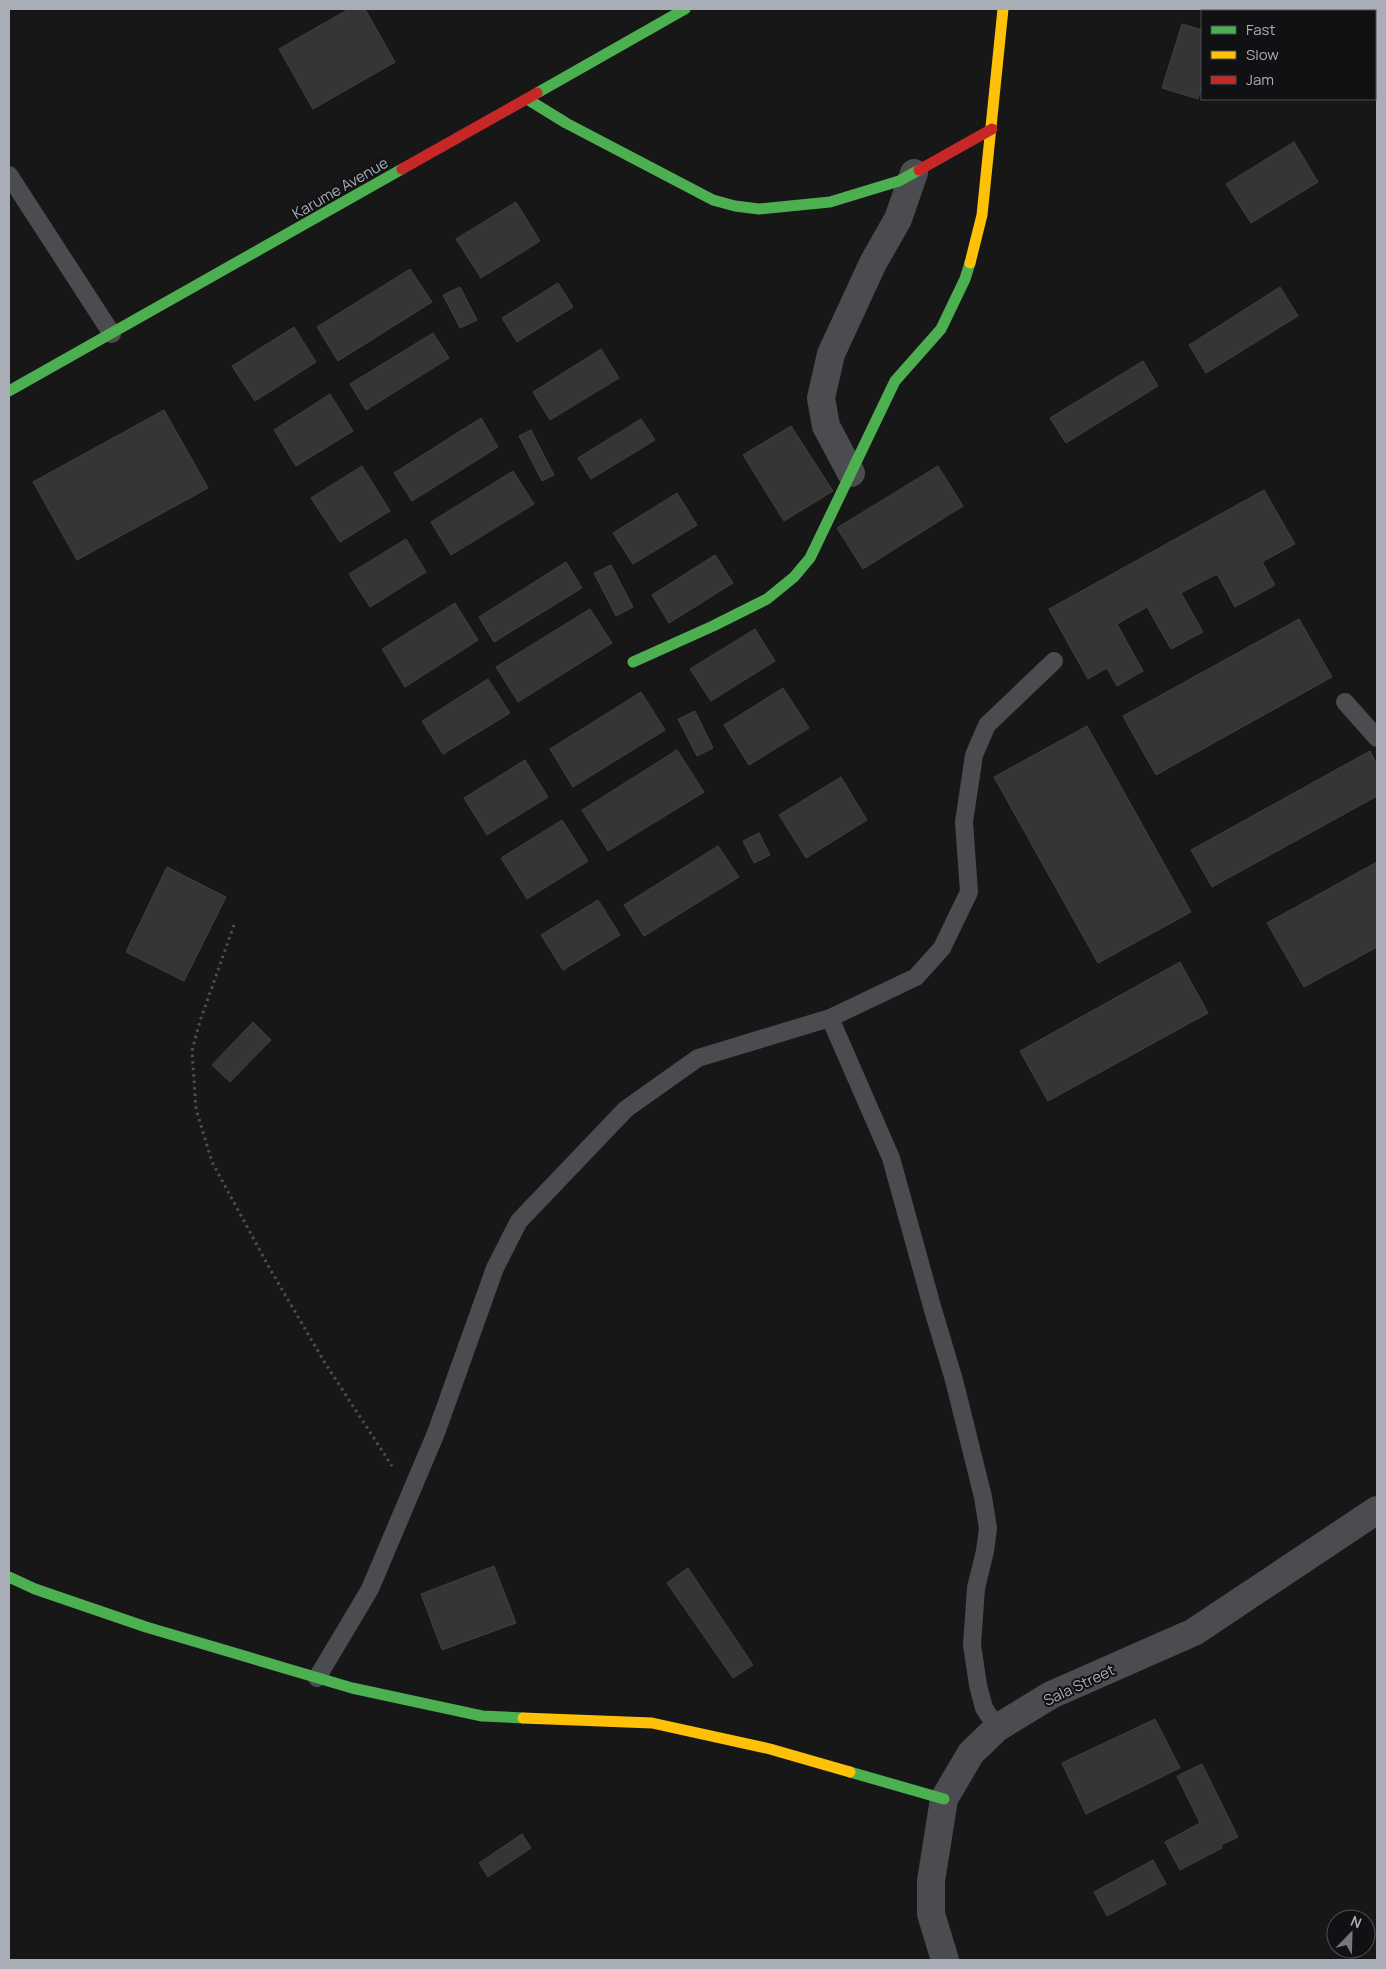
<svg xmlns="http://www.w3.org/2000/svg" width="1386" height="1969" font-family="Manrope,sans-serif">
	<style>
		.building { fill: #353536; stroke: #3f4043 }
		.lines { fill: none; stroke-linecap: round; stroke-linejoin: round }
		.path { stroke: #4d4e52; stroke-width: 3; stroke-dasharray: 2.5 4; stroke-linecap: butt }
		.lane { stroke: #4b4c50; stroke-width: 18 }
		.street { stroke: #4b4c50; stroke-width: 28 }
		.fast { stroke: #4caf50; stroke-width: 11 }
		.slow { stroke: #ffc107; stroke-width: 11 }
		.jam { stroke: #c62828; stroke-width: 11 }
		.labels { text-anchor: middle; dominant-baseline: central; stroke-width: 4; stroke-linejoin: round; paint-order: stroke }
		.street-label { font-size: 15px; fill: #a8adb8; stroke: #111113 }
	</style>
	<rect width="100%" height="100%" fill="#171717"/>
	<!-- building -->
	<g class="building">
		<path d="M349,9H365L395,62L313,109L279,49Z"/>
		<path d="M1182,24L1202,30V85L1198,99L1162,88Z"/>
		<path d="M1294,142L1318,182L1251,223L1226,184Z"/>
		<path d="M516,202L540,241L481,278L456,239Z"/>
		<path d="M410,269L432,302L338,361L317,327Z"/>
		<path d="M558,283L573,307L517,342L502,318Z"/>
		<path d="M460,287L477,320L460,328L443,295Z"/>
		<path d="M1280,287L1298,316L1206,373L1189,345Z"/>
		<path d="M294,327L316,362L255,401L232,366Z"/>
		<path d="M433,333L449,358L366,410L350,384Z"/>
		<path d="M601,349L619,378L550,420L533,392Z"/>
		<path d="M1143,361L1158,386L1066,443L1050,418Z"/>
		<path d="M330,394L353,431L296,466L274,430Z"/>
		<path d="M164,410L208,488L77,560L33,482Z"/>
		<path d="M481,418L498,447L412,501L394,473Z"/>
		<path d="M641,419L655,440L591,479L578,458Z"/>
		<path d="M791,426L833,491L784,521L743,455Z"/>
		<path d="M531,430L554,475L542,481L519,436Z"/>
		<path d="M362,466L390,511L340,542L311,498Z"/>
		<path d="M938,466L963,506L863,569L837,528Z"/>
		<path d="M513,471L534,504L451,555L431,522Z"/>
		<path d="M1264,490L1295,544L1262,562L1275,585L1235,607L1217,574L1181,593L1203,632L1171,649L1147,607L1117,624L1143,671L1117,686L1107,668L1088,679L1049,609Z"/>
		<path d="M677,493L697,525L633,564L613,533Z"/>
		<path d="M406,539L426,572L370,607L349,574Z"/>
		<path d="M715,555L733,583L669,623L652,595Z"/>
		<path d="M566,562L582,588L494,642L479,617Z"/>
		<path d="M611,565L633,607L616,616L594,573Z"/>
		<path d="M455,603L478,640L405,687L382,649Z"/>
		<path d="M590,609L612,643L518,702L496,667Z"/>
		<path d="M1299,619L1332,677L1156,775L1123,716Z"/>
		<path d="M755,629L775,661L711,701L690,669Z"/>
		<path d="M488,679L510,713L443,754L422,721Z"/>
		<path d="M783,688L809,728L749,765L724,725Z"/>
		<path d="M641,692L665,730L573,787L550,749Z"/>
		<path d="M695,711L713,748L697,756L678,719Z"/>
		<path d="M1087,726L1191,912L1098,963L994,777Z"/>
		<path d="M677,750L704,792L608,851L582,810Z"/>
		<path d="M1370,751L1377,765V796L1212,887L1191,850Z"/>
		<path d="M525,760L548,797L487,835L464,798Z"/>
		<path d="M841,777L867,820L806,858L779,815Z"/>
		<path d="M562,820L588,861L527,899L501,858Z"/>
		<path d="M759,833L770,855L754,863L743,841Z"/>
		<path d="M718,846L739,877L644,936L624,905Z"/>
		<path d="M1377,862V947L1304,987L1267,923Z"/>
		<path d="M167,867L226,897L184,981L126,952Z"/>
		<path d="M598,900L620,935L563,970L541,935Z"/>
		<path d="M1180,962L1208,1013L1048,1101L1020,1051Z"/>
		<path d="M253,1022L271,1040L230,1082L212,1065Z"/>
		<path d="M494,1566L516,1623L442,1650L421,1594Z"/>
		<path d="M688,1568L753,1665L733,1678L667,1583Z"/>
		<path d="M1155,1719L1180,1768L1086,1814L1062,1763Z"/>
		<path d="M1202,1764L1238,1837L1221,1845L1222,1848L1180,1870L1165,1842L1200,1823L1177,1776Z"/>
		<path d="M522,1834L531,1848L488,1877L479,1863Z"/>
		<path d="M1153,1860L1166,1884L1107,1916L1094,1892Z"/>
	</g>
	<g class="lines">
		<!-- path -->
		<path class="path" d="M234,925L200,1021L192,1051L196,1109L212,1162L270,1269L325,1363L392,1466"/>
		<!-- lane -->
		<g class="lane">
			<path d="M9,175L112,334"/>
			<path d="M1345,702L1377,738"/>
			<path d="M830,1018L891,1158L933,1310L954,1380L983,1497L988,1528L985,1551L976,1588L972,1645L978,1685L984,1708L997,1728"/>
			<path d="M317,1678L370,1589L436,1433L495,1268L519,1221L626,1109L698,1058L830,1018L916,977L942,948L969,892L964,822L974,755L987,725L1054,661"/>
		</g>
		<!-- street -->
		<g class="street">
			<path d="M1348,9L1350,11"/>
			<path d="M1375,52L1377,56"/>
			<path d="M851,473L826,426L821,398L831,354L873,263L898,219L914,173"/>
			<path d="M945,1960L931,1914V1881L944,1799L971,1753L997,1728L1051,1695L1194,1632L1377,1510"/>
		</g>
		<!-- fast -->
		<g class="fast">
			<path d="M537,93L685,9"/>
			<path d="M527,99L566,123L713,200L735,206L759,209L830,202L899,181L919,170"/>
			<path d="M9,391L402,169"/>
			<path d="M633,662L713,626L767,599L794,577L810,558L895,381L941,329L965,279L970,263"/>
			<path d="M9,1577L35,1589L146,1627L352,1688L482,1716L523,1718"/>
			<path d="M850,1772L944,1799"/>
		</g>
		<!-- slow -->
		<g class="slow">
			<path d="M970,263L982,215L1003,9"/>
			<path d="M523,1718L652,1723L770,1749L850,1772"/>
		</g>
		<!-- jam -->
		<g class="jam">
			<path d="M402,169L537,93"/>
			<path d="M919,170L992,129"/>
		</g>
	</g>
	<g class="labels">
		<!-- street labels -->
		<g class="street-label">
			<text transform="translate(340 188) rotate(-30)">Karume Avenue</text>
			<text transform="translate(1079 1685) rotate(-25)">Sala Street</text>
		</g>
	</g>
	<!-- border -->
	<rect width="1386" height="1969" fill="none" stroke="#a8adb8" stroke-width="20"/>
	<!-- legend -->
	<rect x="1201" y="10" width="175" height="90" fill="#111113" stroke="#4d4f55"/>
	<rect x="1211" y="26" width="25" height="8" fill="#4caf50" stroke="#4d4f55"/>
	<text x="1246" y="35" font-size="15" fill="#a8adb8">Fast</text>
	<rect x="1211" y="51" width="25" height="8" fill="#ffc107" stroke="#4d4f55"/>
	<text x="1246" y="60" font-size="15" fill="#a8adb8">Slow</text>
	<rect x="1211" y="76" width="25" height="8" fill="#c62828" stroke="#4d4f55"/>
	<text x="1246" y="85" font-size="15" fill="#a8adb8">Jam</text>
	<!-- north arrow -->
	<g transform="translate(1351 1934) rotate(23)"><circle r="24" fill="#111113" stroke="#4d4f55"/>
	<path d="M0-4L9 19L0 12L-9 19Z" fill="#757880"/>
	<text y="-8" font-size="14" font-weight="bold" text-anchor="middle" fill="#a8adb8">N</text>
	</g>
</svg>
